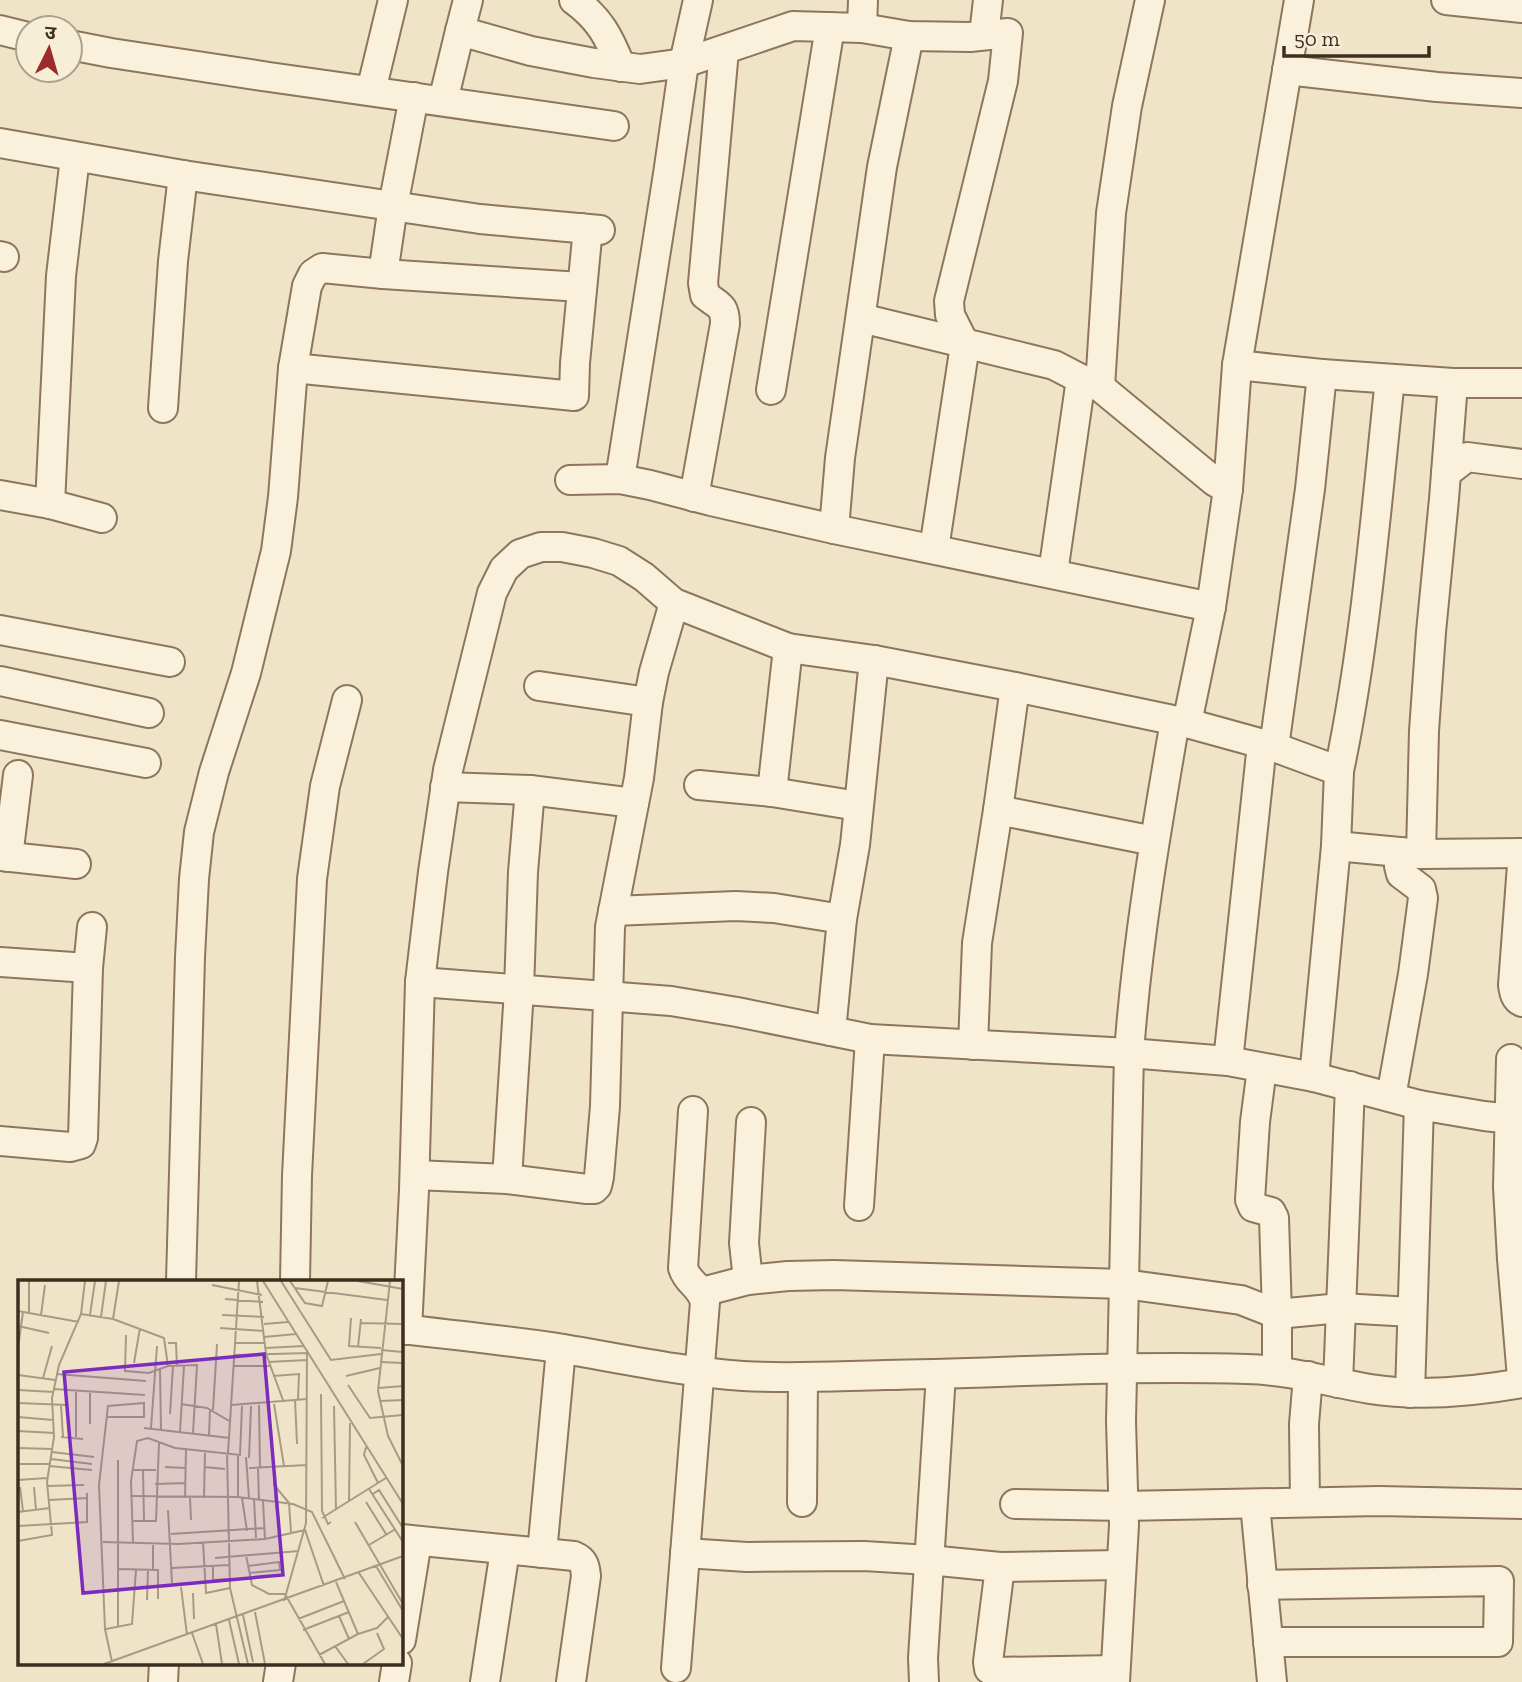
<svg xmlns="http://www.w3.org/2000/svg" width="1522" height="1682" font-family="'Zilla Slab','Noto Sans Devanagari',serif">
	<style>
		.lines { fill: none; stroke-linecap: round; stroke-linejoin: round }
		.minor-casing { stroke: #8d765c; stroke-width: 32 }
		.minor { stroke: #faf1dc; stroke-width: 28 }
		.inset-road { fill: none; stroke: #a89b85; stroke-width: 2 }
		.view { fill: #7b2cbf; fill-opacity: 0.15; stroke: #7b2cbf; stroke-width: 3.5 }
		.inset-edge { fill: none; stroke: #3d2e20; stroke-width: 3.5 }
	</style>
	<rect width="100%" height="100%" fill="#f0e4c8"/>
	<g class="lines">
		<!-- minor casing -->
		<g class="minor-casing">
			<g id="minor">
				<path d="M468,0L460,31L531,51L594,63L640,69L684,63L793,26L862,28L909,36L970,37L1008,33L1003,81L949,301L950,315L965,345L934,549"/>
				<path d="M574,0C600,19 609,37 621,67"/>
				<path d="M1446,0L1522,8"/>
				<path d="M862,28L863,0"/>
				<path d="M0,30L28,37"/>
				<path d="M984,35L988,0"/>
				<path d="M70,45L111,53L269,77L614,126"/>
				<path d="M1287,70L1437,87L1522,93"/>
				<path d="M371,91L393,0"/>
				<path d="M443,101L460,31"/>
				<path d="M0,143L183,175L480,219L600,230"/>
				<path d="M0,256L4,257"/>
				<path d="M383,274L393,206L414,97"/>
				<path d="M861,318L1054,365L1081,379L1100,387L1214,481L1228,489"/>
				<path d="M1237,365L1322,374L1453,383H1522"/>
				<path d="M293,368L574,396L575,363L587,238L581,228"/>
				<path d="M1100,387L1111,213L1127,106L1150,0"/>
				<path d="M771,390L830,27"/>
				<path d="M163,408L173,261L183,175"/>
				<path d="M1446,473L1467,457L1522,464"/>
				<path d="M620,479L668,174L684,63L698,0"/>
				<path d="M570,480L620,479L650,485L711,501L834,529L1211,607"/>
				<path d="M0,495L50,504L102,518"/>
				<path d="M694,497L725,324C725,305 719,306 705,295L703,283L724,50"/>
				<path d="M50,504L61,276L75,157"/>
				<path d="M834,529L840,458L882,167L909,36"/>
				<path d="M1053,573L1081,379"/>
				<path d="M0,630L170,662"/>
				<path d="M0,681L149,713"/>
				<path d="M539,686L648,702"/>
				<path d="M1187,723L1211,607L1228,489L1237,365L1299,0"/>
				<path d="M0,735L146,763"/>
				<path d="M1274,747L1339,771L1336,846L1314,1077"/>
				<path d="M1339,771C1366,642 1376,509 1390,379"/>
				<path d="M699,785L772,792L858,806"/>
				<path d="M445,787L530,790L634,803"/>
				<path d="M772,792L788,648"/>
				<path d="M998,810L1154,841"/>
				<path d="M1336,846L1421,854L1522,853"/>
				<path d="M1421,854L1424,731L1431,632L1444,499L1453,383"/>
				<path d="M0,856L76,864"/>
				<path d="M8,857L18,775"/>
				<path d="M1522,865L1513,985C1514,992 1515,999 1522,1002"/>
				<path d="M613,911L736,906L774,908L842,919"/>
				<path d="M0,962L88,968"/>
				<path d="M420,982L671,1001L737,1012L870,1039L1129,1053L1228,1061L1314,1077L1419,1105L1484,1116L1522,1120"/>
				<path d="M831,1031L842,919L855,845L874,660"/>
				<path d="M973,1045L977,943L998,810L1015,687"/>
				<path d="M1511,1059L1508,1187L1512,1259L1522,1378"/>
				<path d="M1228,1061L1262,744"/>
				<path d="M1262,1068L1255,1122L1250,1200L1253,1207L1271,1212L1274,1218L1277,1314V1371"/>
				<path d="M1391,1097L1413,974L1423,898L1421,889L1401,874L1399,866L1401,852"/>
				<path d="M0,1141L70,1147L81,1144L83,1138L88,968L92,927"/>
				<path d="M415,1175L507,1179L587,1189H594L597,1186L599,1177L605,1106L610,927L639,778L648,702L654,672L674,603"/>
				<path d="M507,1179L519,990L523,872L530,790"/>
				<path d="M859,1206L870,1039"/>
				<path d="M748,1280L744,1243L751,1122"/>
				<path d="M181,1281L190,957L194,879L199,832L214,772L246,673L276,551L283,497L293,368L307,286L313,274L322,268L383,274L581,287"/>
				<path d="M295,1281L297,1176L312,879L325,786L347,700"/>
				<path d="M702,1292L748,1280L788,1276L834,1275L1124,1284L1241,1300L1277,1314L1341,1308L1412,1312"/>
				<path d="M401,1329C455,1335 510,1341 564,1349C623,1359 683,1372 743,1376C790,1379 838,1376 885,1375C1005,1373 1126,1365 1247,1369C1289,1370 1329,1382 1370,1389C1420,1397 1472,1392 1522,1383"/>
				<path d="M407,1330L414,1190L420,982L433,872L448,770L492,593L504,569L520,554L541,547H562L593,553L619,561L644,577L674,603L788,648L874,660L1015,687L1187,723L1274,747L1310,489L1322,374"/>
				<path d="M1338,1383L1350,1086"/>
				<path d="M1410,1393L1419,1105"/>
				<path d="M1305,1501L1304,1424L1308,1376"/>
				<path d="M802,1502L803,1377"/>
				<path d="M1015,1504L1123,1506L1379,1501L1522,1504"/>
				<path d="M1255,1504L1272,1682"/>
				<path d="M401,1539L574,1556C584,1560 585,1566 586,1576L571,1682"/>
				<path d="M542,1553L561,1349"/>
				<path d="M685,1553L747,1557L864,1556L929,1560L1000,1567L1120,1565"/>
				<path d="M1000,1567L988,1662L989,1669L994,1672L1115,1670"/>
				<path d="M1262,1585L1499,1581L1498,1642H1268"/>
				<path d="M401,1640L417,1541"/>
				<path d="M676,1668L705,1302C700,1284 688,1284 683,1268L693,1111"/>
				<path d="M163,1682L164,1663"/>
				<path d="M278,1682L281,1663"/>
				<path d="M394,1682L397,1663"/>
				<path d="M485,1682L505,1550"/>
				<path d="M924,1682L923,1658L941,1374"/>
				<path d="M1115,1682L1124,1525L1121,1421L1129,1053C1137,942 1156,831 1175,721"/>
			</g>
		</g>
		<!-- minor -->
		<use href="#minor" class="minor"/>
	</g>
	<!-- overview -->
	<g transform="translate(18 1280)">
		<rect width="385" height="385" fill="#f0e4c8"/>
		<path class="inset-road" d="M239,1L248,74L265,120M245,1L385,224M263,1L313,80L363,74M272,1L287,23L304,26L310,1M340,1L385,9M372,1L360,111L370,156L385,186M194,5L244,15M277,8L369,20M207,19L245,22M0,31L61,42M11,33V1M63,34L95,39L146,58L150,86M23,35L27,5M72,35L77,1M204,35L246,37M83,37L88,1M333,38L331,66L363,68M95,39L101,1M343,43L385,44M246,44L270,42M0,46L31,53M202,48L246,51M108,55L107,91L131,93L150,86L179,85L175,153M246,57L278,54M150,63H158L159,86M217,63H247M340,67L343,39M0,68L5,32M247,68L286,66M363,70L385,72M217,75L291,73M250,82L289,80M362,82L385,83M116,83L122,48M216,86H252M142,90L143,149M38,94L128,101M0,95L37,100M255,96L281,94L280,119M328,96L362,88M25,98L34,66M330,105L352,138L385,135M361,108L385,106M35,109L127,115M0,110L35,112M58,112V157M72,113V144M303,114L304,231L310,244L313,242M277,119L279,164M362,121L385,120M0,123L49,125M163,124L189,128L213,142M256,124L266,186M43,125L45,157M213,125L289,119M241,125L242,188M316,126L318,230M195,130L199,64M152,134L155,86M0,137L35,140M89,137H126V122M332,143L331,221L368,198M126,148L212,158M133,148L139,66M0,151L36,153M162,152L166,86M191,155L192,129M43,157L65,159M348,167L346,175L360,203M0,168L35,169M34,172L76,177M209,173L212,308L230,384M210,173L221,1M228,177L231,218M231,178L233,126M33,179L74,184M100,180V347M0,184H32M31,186L74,190M256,186V205L271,223L273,252M147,187L168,188M186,187L207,189M231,188L289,185M240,188L241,220M114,190H138M125,190L126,241M0,200L29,198M137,204L167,203M29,206L66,205M2,207L5,231M16,207L18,230M351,209L385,262M257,214L262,256M355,214L361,210L385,248M112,216L220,217L275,224L294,232L327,299M220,217V175M167,218L168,168M172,218L173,240M186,218L187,170M224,218L229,251M236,219L238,258M31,220L69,218M245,221L247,259M348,222L368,254M150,230L154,303M0,232L32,228M304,238L331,221M114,241H138L141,163M337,242L385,324M0,246L69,242V213M153,254L247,248M0,261L34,255L29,202L36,157L34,118L41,85L63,34L67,1M85,262L160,264L247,259L287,250L306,306M115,262L113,201L119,161L130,158L157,168L222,175L224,126M185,262L188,313L212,308M351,265L376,250M228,275L234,305L251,314H267L307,384M197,278L281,271M195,286V300L212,299M230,286L261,282L262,290L231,293M358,286L385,331M154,288L211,285M101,289L140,290V319M135,290V263M341,293L385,359M163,307L169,355M175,313L176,339M129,320L130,290M266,321L288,243L289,70M237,332L247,384M225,335L235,382M321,336L331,359M280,339L326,321M211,340L221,384M198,344L204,384M88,349L114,344L118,290M285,350L331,332M174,353L185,384M340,354L359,348L371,336M317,366L330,384M301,375L340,354L318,302M94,382L87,349L81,205L90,126L126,123M86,384L385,276M345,384L366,369L359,353"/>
		<path class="view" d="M246,74L265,295L65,313L46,92Z"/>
		<rect width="385" height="385" class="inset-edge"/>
	</g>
	<!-- north arrow -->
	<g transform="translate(49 49) rotate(5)"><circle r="33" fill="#f7eed8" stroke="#ada18e" stroke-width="2"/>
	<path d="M0-5L12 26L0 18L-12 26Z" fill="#9e2a2b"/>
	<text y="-10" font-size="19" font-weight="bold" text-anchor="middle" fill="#3d2e20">उ</text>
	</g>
	<!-- scale -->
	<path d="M1284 46v10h145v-10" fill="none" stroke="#3d2e20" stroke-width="3.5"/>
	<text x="1294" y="46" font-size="21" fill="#3d2e20" stroke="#f7eed8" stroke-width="5" paint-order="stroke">50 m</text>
</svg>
